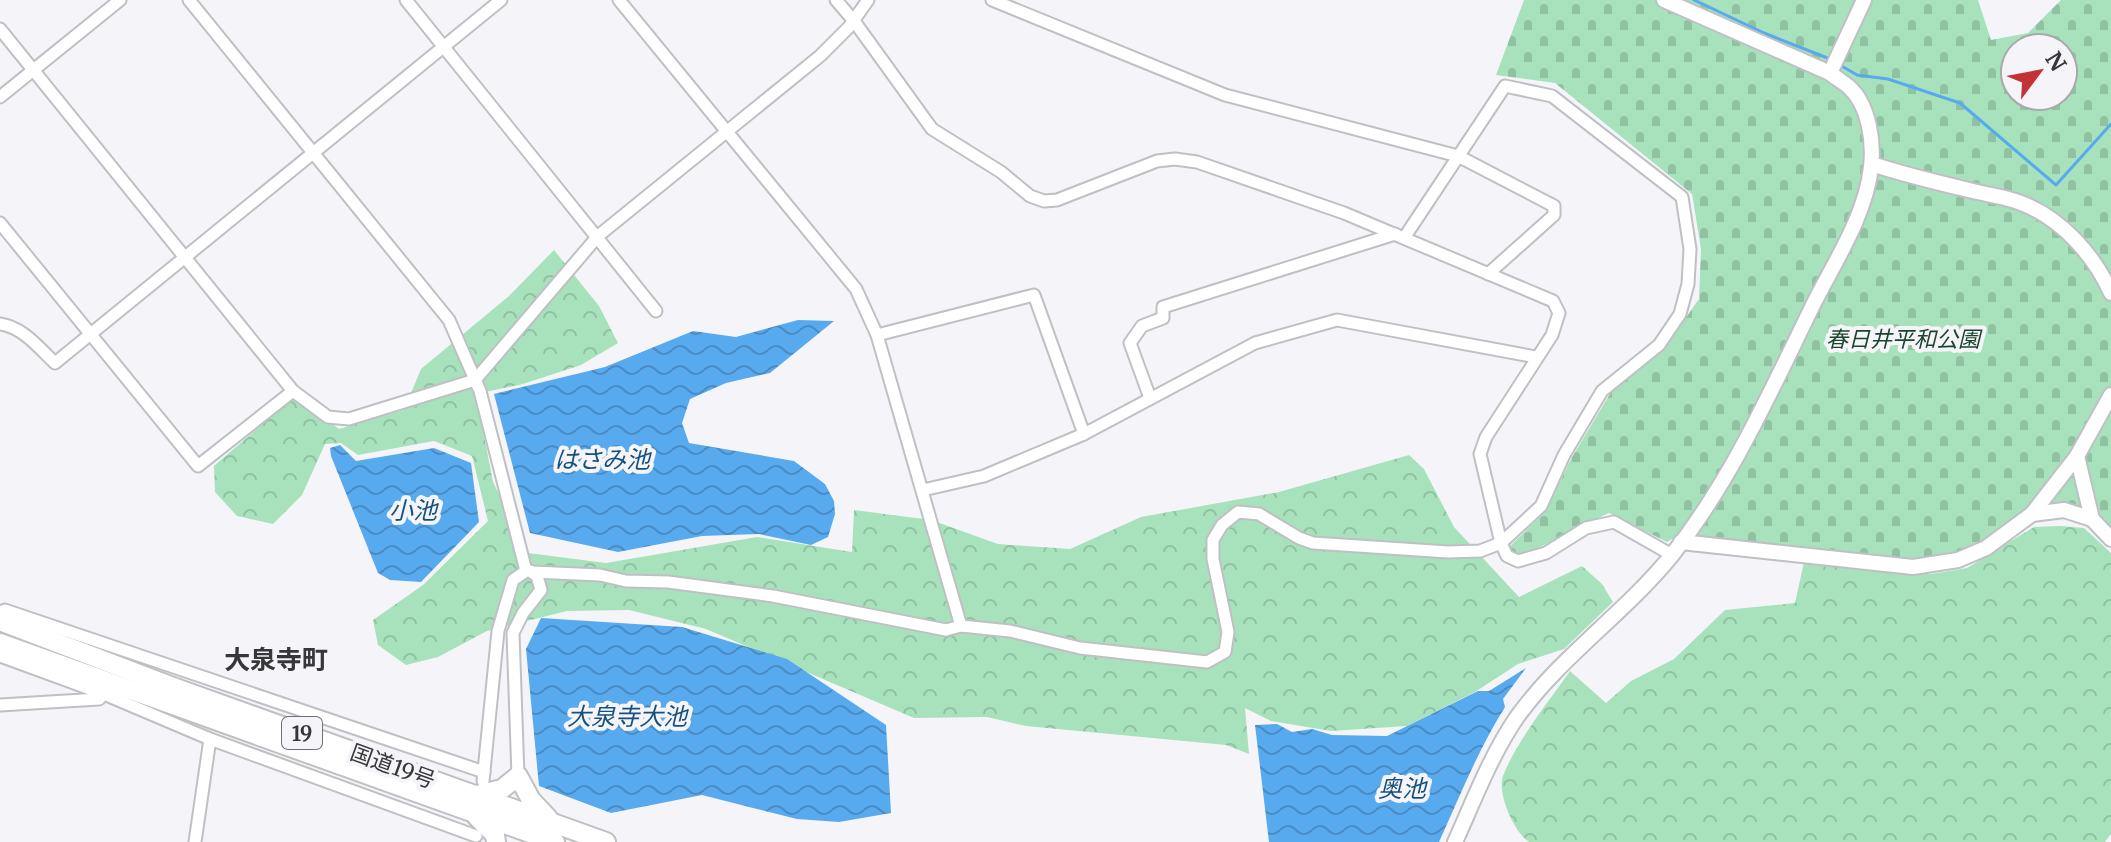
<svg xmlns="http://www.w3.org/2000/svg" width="2111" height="842" font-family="Merriweather,'Noto Sans JP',serif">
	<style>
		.forest { fill: url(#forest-crowns) }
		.cemetery { fill: url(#cemetery-stones); fill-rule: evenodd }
		.water { fill: url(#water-waves) }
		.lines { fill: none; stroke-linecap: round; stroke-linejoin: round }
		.stream { stroke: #58aaef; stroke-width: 3 }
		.minor-casing { stroke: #bfc0c3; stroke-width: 15 }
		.tertiary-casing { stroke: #bfc0c3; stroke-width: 18 }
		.trunk-casing { stroke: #bfc0c3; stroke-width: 22 }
		.minor { stroke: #fff; stroke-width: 11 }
		.tertiary { stroke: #fff; stroke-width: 14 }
		.trunk { stroke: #fff; stroke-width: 18 }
		.labels { text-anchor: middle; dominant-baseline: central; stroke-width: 8; stroke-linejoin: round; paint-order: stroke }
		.shield { fill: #f5f5f9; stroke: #707073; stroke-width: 2 }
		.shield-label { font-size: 20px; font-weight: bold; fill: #373739 }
		.park-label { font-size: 22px; font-style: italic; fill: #1b452d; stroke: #f5f5f9 }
		.street-label { font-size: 22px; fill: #373739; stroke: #f5f5f9 }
		.water-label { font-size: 24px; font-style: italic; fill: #16517e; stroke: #f5f5f9 }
		.quarter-label { font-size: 26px; font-weight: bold; fill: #373739; stroke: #f5f5f9 }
	</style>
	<defs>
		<pattern id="forest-crowns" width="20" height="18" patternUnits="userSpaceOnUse" patternTransform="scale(2)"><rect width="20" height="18" fill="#a7e2bc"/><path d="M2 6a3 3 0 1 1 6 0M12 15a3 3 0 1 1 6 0" fill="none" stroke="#90c2a2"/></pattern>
		<pattern id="cemetery-stones" width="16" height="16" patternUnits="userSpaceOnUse" patternTransform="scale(2)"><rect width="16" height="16" fill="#a7e2bc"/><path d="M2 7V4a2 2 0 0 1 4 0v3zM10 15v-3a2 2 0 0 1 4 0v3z" fill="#90c2a2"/></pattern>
		<pattern id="water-waves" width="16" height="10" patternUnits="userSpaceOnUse" patternTransform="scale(2)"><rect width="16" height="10" fill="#58aaef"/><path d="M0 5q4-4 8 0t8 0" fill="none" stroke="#4a8bc3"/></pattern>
	</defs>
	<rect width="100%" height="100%" fill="#f5f5f9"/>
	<!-- forest -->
	<g class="forest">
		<path d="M554,250L599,306L618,343L581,365L523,384L476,394L493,482L528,553L606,563L757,537L852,552L854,510L931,520L998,544L1070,549L1141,517L1279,492L1409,455L1424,469L1454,527L1519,597L1582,566L1602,584L1613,602L1564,649L1518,664L1475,692L1407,726L1331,731L1271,721L1245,708L1249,754L1226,745L1026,726L987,717L914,718L706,629L629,610L567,611L487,631L438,657L406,665L378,645L373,620L423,585L488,521L472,456L434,441L358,455L341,443L325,444L302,495L273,524L237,516L215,492L214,466L296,395L339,429L404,410L421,369L509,296Z"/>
		<path d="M2060,526L2084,528L2111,553V834L2105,842H1529C1514,832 1497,794 1503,776C1516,742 1549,701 1570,671L1606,703L1631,681L1674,659L1725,610L1795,603L1804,562L1931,574L1967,568L2034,527Z"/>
	</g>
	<!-- cemetery -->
	<path class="cemetery" d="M1524,0H1978L1991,40L2028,33L2061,0H2111V527L2095,510L2064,503L2028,508L1979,545L1954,555L1918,560L1677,536L1667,542L1609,513C1578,527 1550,544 1518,556L1509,547L1545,512L1571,459L1611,392L1663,350L1699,299L1701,249L1692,194L1555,83L1496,75ZM2015,48H2063V96H2015Z"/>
	<!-- water -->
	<g class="water">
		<path d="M798,320L834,321L770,373L726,383L690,399L682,423L689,443L794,461L825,484L834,501L835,514L828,537L811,545L759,534L702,536L618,552L530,533L494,394L605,367L693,331L736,337Z"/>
		<path d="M340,445L356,461L434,448L471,463L479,522L421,582L390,580L378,573L331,456L330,448Z"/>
		<path d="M541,618L682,627L787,659L886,725L891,813L839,822L797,819L702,795L611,813L539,786L526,649Z"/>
		<path d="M1526,668L1503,699L1505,707C1478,750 1460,796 1439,842H1269L1255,725L1277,724L1292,732L1312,729L1332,735L1387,736L1478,691H1489Z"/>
	</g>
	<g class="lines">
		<!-- stream -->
		<g class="stream">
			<path d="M1694,0L1764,33L1830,59"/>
			<path d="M1840,65L1857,75L1888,79L1960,103L2056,185L2111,124"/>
		</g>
		<!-- minor casing -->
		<g class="minor-casing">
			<g id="minor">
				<path d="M189,0L449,320L480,391L526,571"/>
				<path d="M406,0L656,311"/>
				<path d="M619,0L856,289L877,335L961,626"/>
				<path d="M992,0L1225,95L1458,156L1554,206V215L1488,274"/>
				<path d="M0,29L293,391L328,417L349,419L475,380L598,236L820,56L849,27L868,0"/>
				<path d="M0,97L120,0"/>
				<path d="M0,223L198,466L293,391"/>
				<path d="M1404,238L1505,86L1552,96L1682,197L1690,249L1688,284L1680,314L1659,345L1602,391L1564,455L1541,506L1501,543L1507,556L1518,561L1546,553L1586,528L1614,522L1672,555"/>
				<path d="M0,324C23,327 39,348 55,363L501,0"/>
				<path d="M877,335L1034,295L1084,434"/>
				<path d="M1150,398L1130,343L1142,326L1163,318V307L1395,234"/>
				<path d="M923,490L984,476L1084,434L1255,343L1337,320L1536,357"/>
				<path d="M533,572L600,575L626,581L668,582L773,596L946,630L961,626L1010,631L1080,648L1207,662L1225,652L1228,632L1213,559V540L1222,525L1238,512L1259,514L1299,538L1313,543L1448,552L1480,551L1501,543L1480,454L1486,437L1552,335L1559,313L1553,301L1344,213L1197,162L1175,159L1157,161L1057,200L1044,201L1030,196L1001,172L932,129L854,21L836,0"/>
				<path d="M0,612L5,610L484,772"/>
				<path d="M0,656L104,694L210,739L476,836"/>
				<path d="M0,705L99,699L104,694"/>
				<path d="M518,776L513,633L523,613L541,590L537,576L530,571"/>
				<path d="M483,781L498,631L513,580L526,571"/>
				<path d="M195,842L210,739"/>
			</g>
		</g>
		<!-- tertiary casing -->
		<g class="tertiary-casing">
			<g id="tertiary">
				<path d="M1830,73L1864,0"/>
				<path d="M1872,164C1905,175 1939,183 1973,191C1989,195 2007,197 2021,203C2061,218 2094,255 2111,293"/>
				<path d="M2077,456L2092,519L2111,539"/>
				<path d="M2032,514L2064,510L2092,519"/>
				<path d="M1681,542L1913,567L1958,560L1986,548L2032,514L2077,456L2111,395"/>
				<path d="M1455,842C1474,800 1491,755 1517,717C1561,656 1625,613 1672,555C1733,478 1772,388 1815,301C1836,260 1866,214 1871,167C1874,142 1869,105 1849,87C1843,82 1836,78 1830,73L1664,0"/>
			</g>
		</g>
		<!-- trunk casing -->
		<g class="trunk-casing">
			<g id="trunk">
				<path d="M0,621L173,687L606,842"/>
				<path d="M0,643L555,842"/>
				<path d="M477,795L502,789L518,776L531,800L548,818"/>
				<path d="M476,816L495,835L496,842"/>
			</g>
		</g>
		<!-- minor -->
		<use href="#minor" class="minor"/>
		<!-- tertiary -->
		<use href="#tertiary" class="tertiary"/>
		<!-- trunk -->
		<use href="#trunk" class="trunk"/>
	</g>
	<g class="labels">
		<!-- shield labels -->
		<rect class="shield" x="282" y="717" width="40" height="32" rx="6"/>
		<g class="shield-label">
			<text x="302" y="733">19</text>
		</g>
		<!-- park labels -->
		<g class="park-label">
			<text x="1903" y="339">春日井平和公園</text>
		</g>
		<!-- street labels -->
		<g class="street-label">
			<text transform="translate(393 766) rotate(20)">国道19号</text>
		</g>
		<!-- water labels -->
		<g class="water-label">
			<text x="602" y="459">はさみ池</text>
			<text x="413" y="510">小池</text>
			<text x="627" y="716">大泉寺大池</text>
			<text x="1402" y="788">奥池</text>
		</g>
		<!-- quarter labels -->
		<g class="quarter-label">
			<text x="276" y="659">大泉寺町</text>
		</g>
	</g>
	<!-- north arrow -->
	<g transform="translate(2039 72) rotate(58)"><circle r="38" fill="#f5f5f9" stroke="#a9a9ac" stroke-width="2"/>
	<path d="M0-6L14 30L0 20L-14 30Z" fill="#c23335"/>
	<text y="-12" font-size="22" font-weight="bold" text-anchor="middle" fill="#373739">N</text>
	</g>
</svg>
